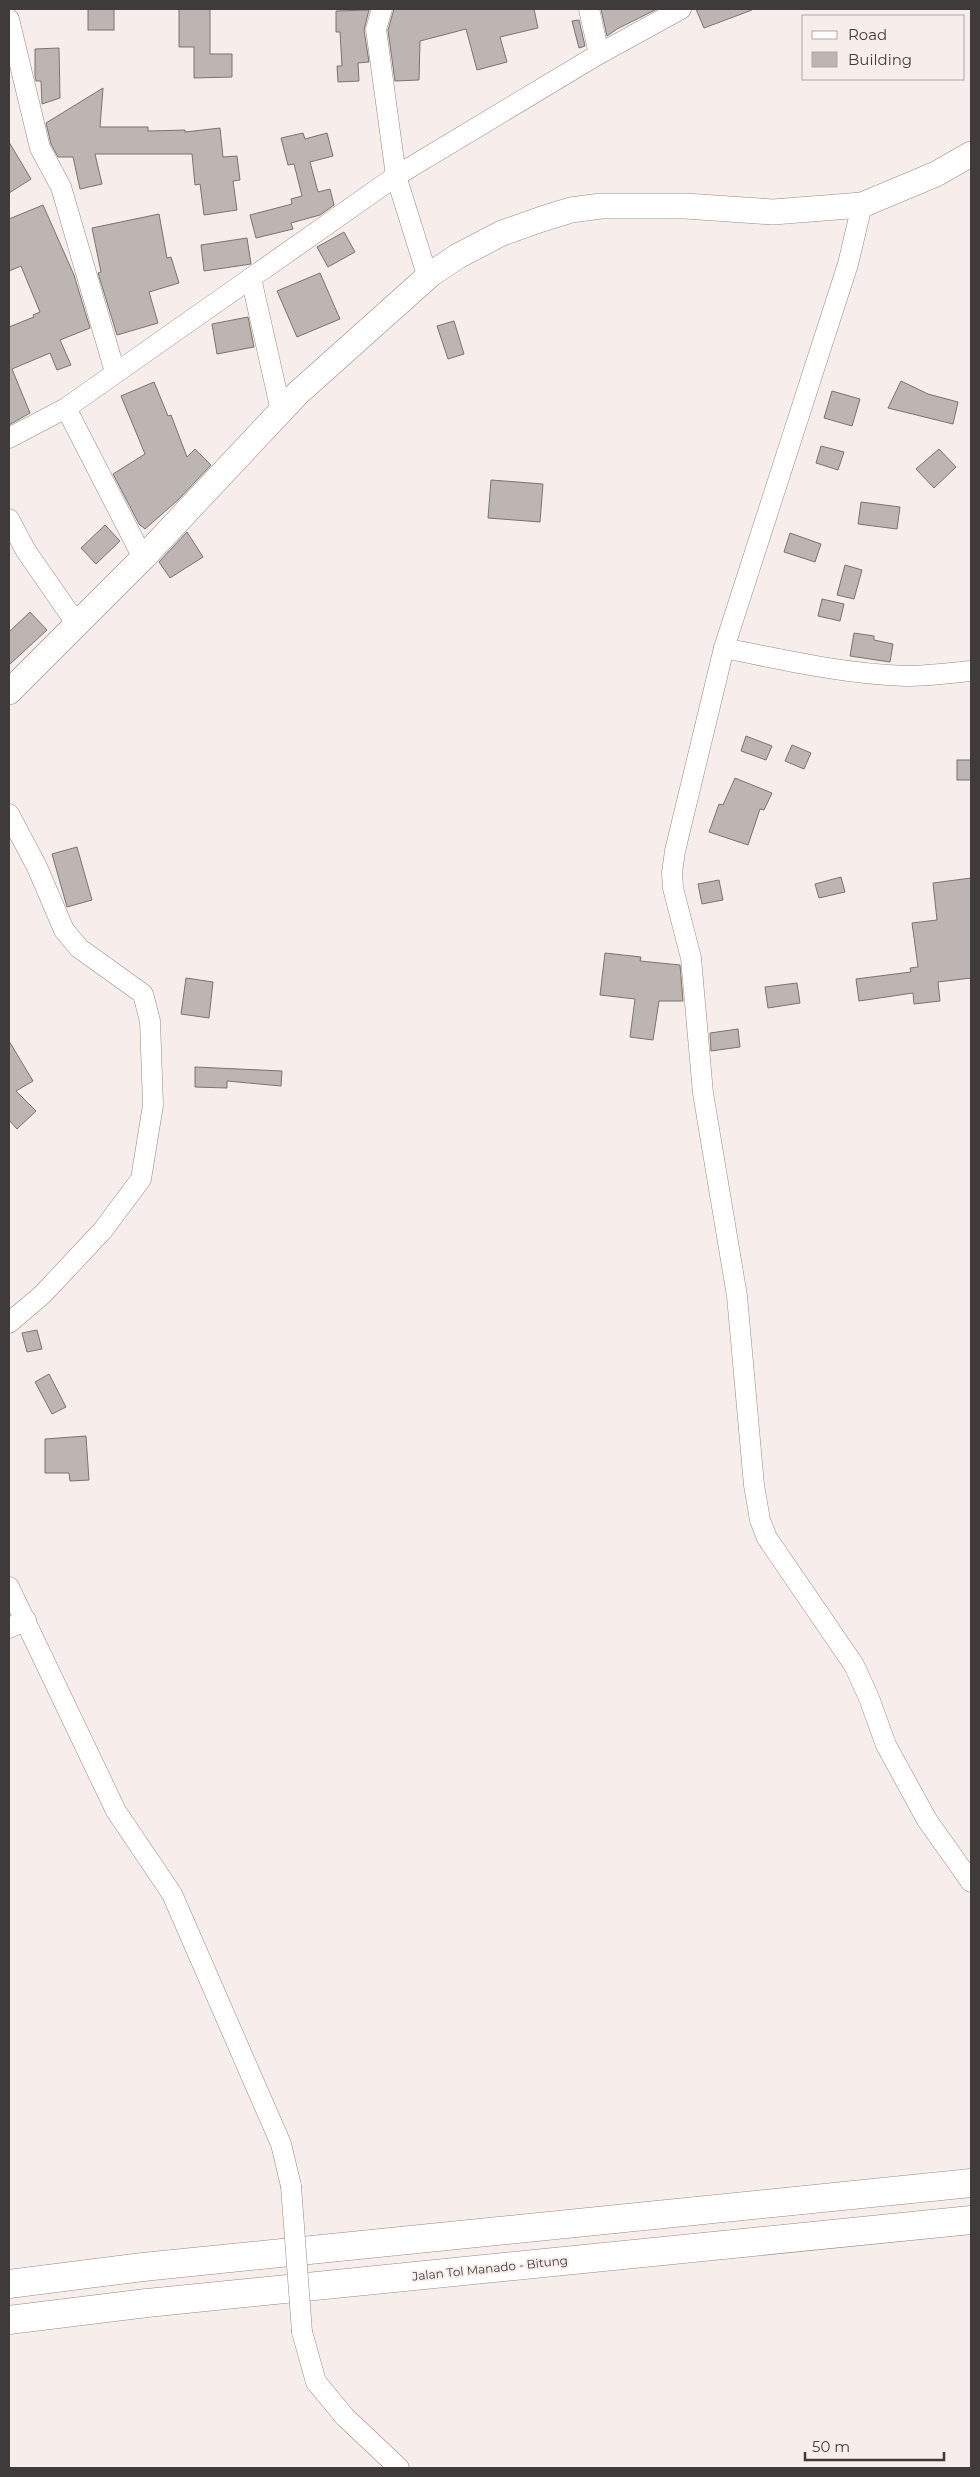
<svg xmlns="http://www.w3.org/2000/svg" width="980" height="2477" font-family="Montserrat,sans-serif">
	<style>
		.building { fill: #bdb5b2; stroke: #7b7370 }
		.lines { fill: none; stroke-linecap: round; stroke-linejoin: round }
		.minor-casing { stroke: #938b88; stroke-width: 21 }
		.tertiary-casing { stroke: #938b88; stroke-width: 26 }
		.motorway-casing { stroke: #938b88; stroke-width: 29 }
		.minor { stroke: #fff; stroke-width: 20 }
		.tertiary { stroke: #fff; stroke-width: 25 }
		.motorway { stroke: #fff; stroke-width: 28 }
		.minor-bridge-casing { stroke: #938b88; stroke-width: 21; stroke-linecap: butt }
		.minor-bridge { stroke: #fff; stroke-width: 20 }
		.labels { text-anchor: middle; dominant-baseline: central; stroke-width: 4; stroke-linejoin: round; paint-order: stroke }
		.street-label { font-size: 12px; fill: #3f3b3a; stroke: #f7eeeb }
	</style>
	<rect width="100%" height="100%" fill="#f7eeeb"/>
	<!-- building -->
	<g class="building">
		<rect x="88" y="9" width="26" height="21"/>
		<path d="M179,9H210V54H232V77L194,78V47H179Z"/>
		<path d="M394,9H534L538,28L500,37L507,62L477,70L466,29L420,41L419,80L395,81L388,30Z"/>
		<path d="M601,9H657L617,29L607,36Z"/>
		<path d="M696,9H752V10L704,28Z"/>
		<path d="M369,10L364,30L369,62L358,63L359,81L338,82L337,66H342L340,32H336V11Z"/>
		<path d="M579,20L585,46L579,48L572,21Z"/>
		<path d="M59,48L60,98L42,104L41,81H36L35,76V49Z"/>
		<path d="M103,88L100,127H148V131L185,130V132L220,128L223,157L237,156L240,180L233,181L237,210L204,215L200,184L195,185L192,154H95L102,184L80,189L73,157H58L51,144L46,123Z"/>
		<path d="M303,133L305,139L327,133L333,156L310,162L318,192L330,189L334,205L320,215L291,223L293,229L256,238L250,215L292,204L291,199L302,196L294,164L288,165L281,138Z"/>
		<path d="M9,142L31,179L9,193Z"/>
		<path d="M43,205L74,275L90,328L60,340L71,365L57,370L50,353L12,369L30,413L9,425V327L34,317L33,315L40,312L21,266L9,271V219Z"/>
		<path d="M159,214L167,258L171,257L179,283L149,292L158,323L117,335L98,273L101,272L92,228Z"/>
		<path d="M344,232L355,252L328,267L317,247Z"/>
		<path d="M247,238L251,264L204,271L201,245Z"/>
		<path d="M320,273L340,319L297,337L277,291Z"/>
		<path d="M248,317L254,347L217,354L212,324Z"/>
		<path d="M454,321L464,354L448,359L437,326Z"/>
		<path d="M901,381L928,394L958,402L953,424L888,408Z"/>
		<path d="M154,382L168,416L171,415L187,457L195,449L211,465L178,500L145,529L139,524L113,474L145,454L121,396Z"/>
		<path d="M832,391L860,399L852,426L824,418Z"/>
		<path d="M821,446L844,452L838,470L816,463Z"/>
		<path d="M939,449L956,467L934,488L916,469Z"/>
		<path d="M491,480L543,484L540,522L488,518Z"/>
		<path d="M861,502L900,507L897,529L858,524Z"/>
		<path d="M105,525L120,541L96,564L81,548Z"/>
		<path d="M187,532L203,557L170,578L159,562Z"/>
		<path d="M790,533L821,544L815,562L784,552Z"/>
		<path d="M845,565L862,570L854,599L837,595Z"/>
		<path d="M822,599L844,604L840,621L818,616Z"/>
		<path d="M30,612L47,630L9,665V632Z"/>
		<path d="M854,633L874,636V640L893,644L890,662L850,656Z"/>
		<path d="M746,736L772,746L766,760L741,751Z"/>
		<path d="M792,745L811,753L804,769L785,761Z"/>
		<rect x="957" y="760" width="14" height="20"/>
		<path d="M735,778L772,793L764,810L760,809L748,845L709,832L719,804L723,805Z"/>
		<path d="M77,847L92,900L67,907L52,854Z"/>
		<path d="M841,877L845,892L819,898L815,884Z"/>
		<path d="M971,878V978L938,982L940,1001L914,1004L913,993L859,1001L856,979L911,972L910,968L918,967L912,923L937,920L933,883Z"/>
		<path d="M719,880L723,900L702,904L698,884Z"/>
		<path d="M605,953L641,957L640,961L680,965L683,1001H659L653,1040L630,1037L635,999L600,995Z"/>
		<path d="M186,978L213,982L209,1018L181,1014Z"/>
		<path d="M797,983L800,1003L768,1008L765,987Z"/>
		<path d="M738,1029L740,1047L711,1051L710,1033Z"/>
		<path d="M9,1041L33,1081L16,1091L36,1111L17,1129L9,1120Z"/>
		<path d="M195,1067L282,1071L281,1086L227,1081V1088L195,1087Z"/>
		<path d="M37,1330L42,1349L27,1352L22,1333Z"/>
		<path d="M49,1374L66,1407L52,1414L35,1382Z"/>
		<path d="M86,1436L89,1480L70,1481L69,1473H45V1439Z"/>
	</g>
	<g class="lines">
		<!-- minor casing -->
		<g class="minor-casing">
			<g id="minor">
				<path d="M382,9L376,29L396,176L428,278"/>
				<path d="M589,9L599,54"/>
				<path d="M9,19L40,148L61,187L115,372"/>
				<path d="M862,205L848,264L724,648L675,851L672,873L673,888L691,958L703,1093L737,1296L754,1485L760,1520L767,1538L854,1665L869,1698L886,1745L927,1820L971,1882"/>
				<path d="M66,408L143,558"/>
				<path d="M281,411L251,278L396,176L599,54L681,9"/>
				<path d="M9,438L66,408L251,278"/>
				<path d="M9,519L26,551L76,623"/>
				<path d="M724,648C783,660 845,674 906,676C928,676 950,673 971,671"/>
				<path d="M9,814L37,867L64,930L79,948L143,994L150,1021L153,1105L141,1179L103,1230L43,1294L9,1323"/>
				<path d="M9,1587L116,1811L172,1894L281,2144L291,2186"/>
				<path d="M9,1628L26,1620"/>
				<path d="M302,2332L316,2382L345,2417L399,2468"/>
			</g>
		</g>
		<!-- tertiary casing -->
		<g class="tertiary-casing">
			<path id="tertiary" d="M9,692L143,558L298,393L431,274L458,256L502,233L542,219L571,210L601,206H685L773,212L862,205L936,174L971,154"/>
		</g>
		<!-- motorway casing -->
		<g class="motorway-casing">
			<g id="motorway">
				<path d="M9,2284L143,2267L971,2183"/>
				<path d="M9,2320L147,2303L971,2220"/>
			</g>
		</g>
		<!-- minor -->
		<use href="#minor" class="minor"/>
		<!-- tertiary -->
		<use href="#tertiary" class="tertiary"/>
		<!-- motorway -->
		<use href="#motorway" class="motorway"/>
		<!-- minor-bridge casing -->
		<g class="minor-bridge-casing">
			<path id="minor-bridge" d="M291,2186L302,2332"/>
		</g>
		<!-- minor-bridge -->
		<use href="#minor-bridge" class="minor-bridge"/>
	</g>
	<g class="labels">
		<!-- street labels -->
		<g class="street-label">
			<text transform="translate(490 2268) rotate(-6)">Jalan Tol Manado - Bitung</text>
		</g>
	</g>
	<!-- border -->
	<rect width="980" height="2477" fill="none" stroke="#3f3b3a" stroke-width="20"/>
	<!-- legend -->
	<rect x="802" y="15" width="162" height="65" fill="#f7eeeb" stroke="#ada6a4"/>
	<rect x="812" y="31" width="25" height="8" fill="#ffffff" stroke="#ada6a4"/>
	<text x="848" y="40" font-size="15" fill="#3f3b3a">Road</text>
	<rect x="812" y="52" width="25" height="15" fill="#bdb5b2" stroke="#ada6a4"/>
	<text x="848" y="65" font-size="15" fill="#3f3b3a">Building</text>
	<!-- scale -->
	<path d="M805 2452v8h139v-8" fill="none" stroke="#3f3b3a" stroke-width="2.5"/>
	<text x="812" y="2452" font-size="15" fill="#3f3b3a" stroke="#f7eeeb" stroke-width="4" paint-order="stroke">50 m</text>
</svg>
